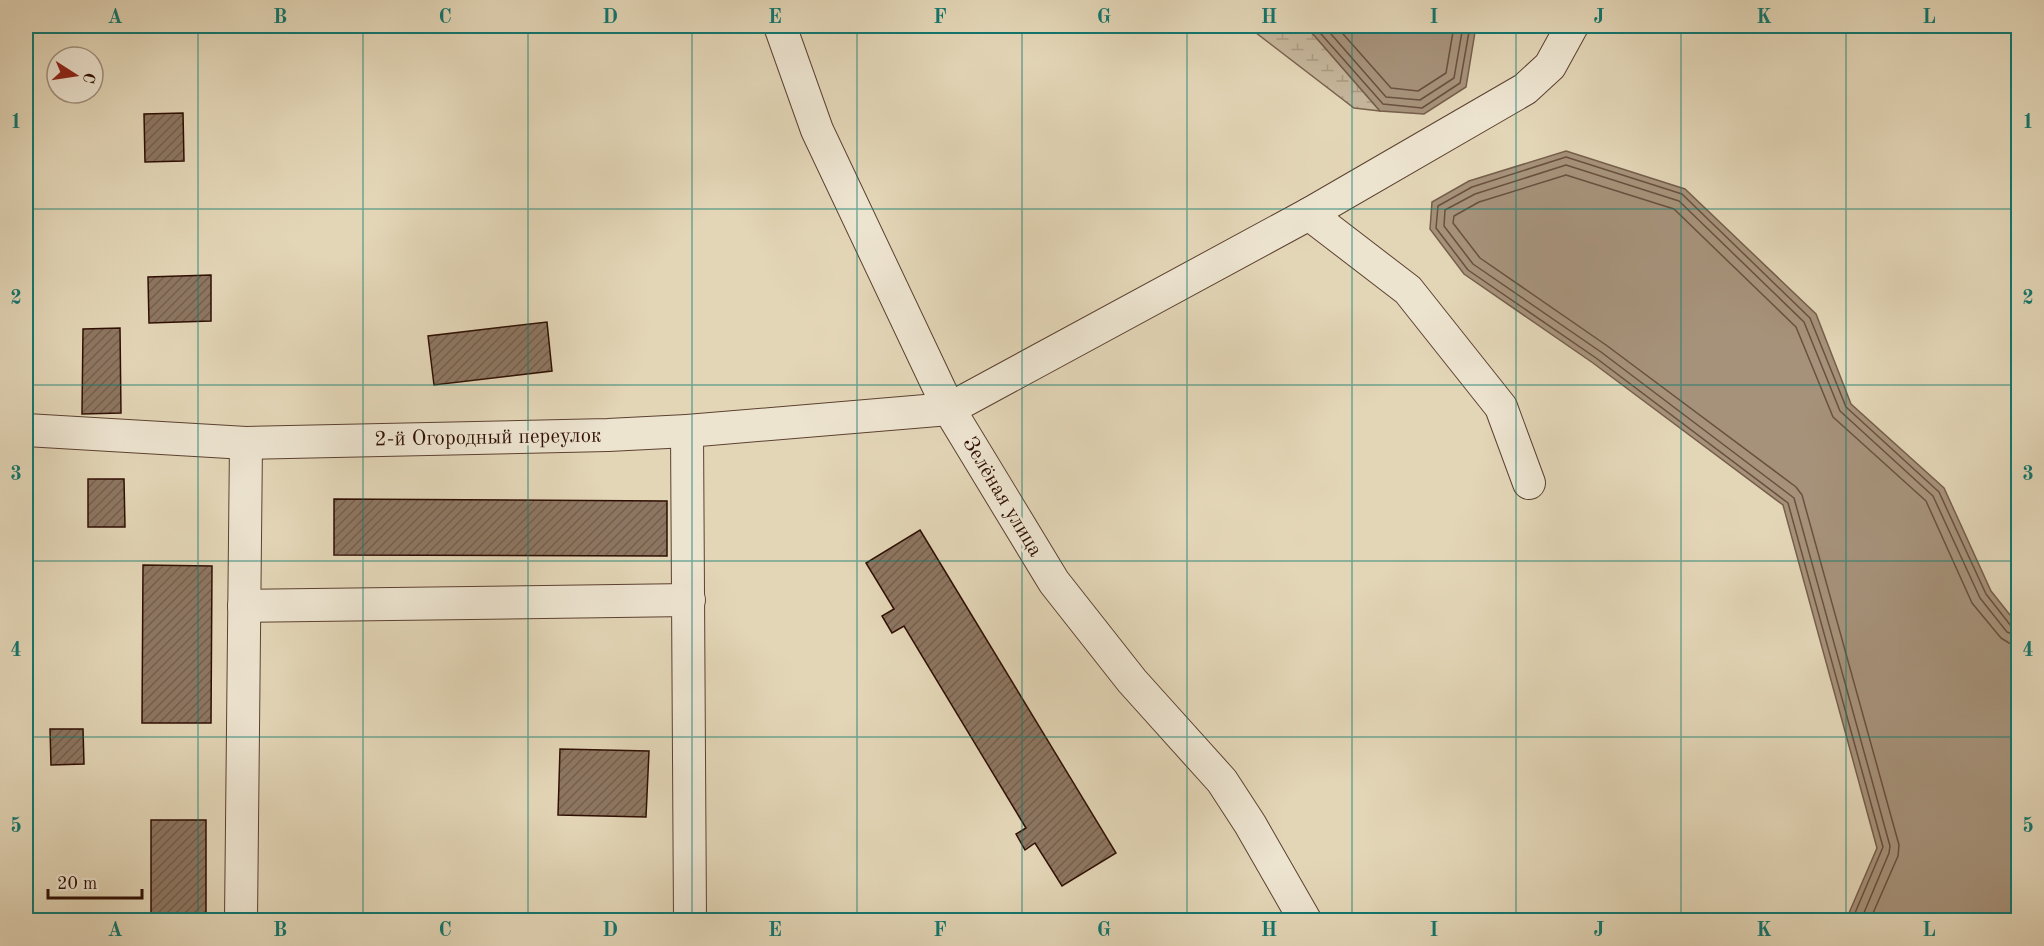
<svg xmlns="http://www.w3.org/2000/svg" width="2044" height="946" font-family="'Old Standard TT',serif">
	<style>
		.wetland { fill: url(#wetland-marsh); stroke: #7a624e; stroke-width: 1.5 }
		.water { fill: #a6927a; stroke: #765e4b; stroke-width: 1.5 }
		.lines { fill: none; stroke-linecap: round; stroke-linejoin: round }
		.shore { stroke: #6a503f; stroke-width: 1.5 }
		.building { fill: url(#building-hatch); stroke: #2f0f04; stroke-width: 1.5 }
		.minor-casing { stroke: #5c4131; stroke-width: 34 }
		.minor { stroke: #ede4d0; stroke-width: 32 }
		.grid { fill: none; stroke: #0f766e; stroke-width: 1.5; stroke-opacity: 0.55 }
		.labels { text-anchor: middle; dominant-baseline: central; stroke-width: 5; stroke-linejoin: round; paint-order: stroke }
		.street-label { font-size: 21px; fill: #2f0f04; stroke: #ede4d0 }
		.neatline { fill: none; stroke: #0f766e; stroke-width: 2 }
		.grid-label { font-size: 20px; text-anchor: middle; font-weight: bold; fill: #0f766e }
	</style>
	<defs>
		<pattern id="wetland-marsh" width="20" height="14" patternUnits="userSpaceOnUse" patternTransform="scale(1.5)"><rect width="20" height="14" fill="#c4b499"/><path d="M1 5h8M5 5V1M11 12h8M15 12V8" fill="none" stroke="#a99a82"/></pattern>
		<pattern id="building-hatch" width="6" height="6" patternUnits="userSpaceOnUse" patternTransform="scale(1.5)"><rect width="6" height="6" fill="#8d7661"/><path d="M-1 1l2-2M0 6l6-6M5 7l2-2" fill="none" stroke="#745f4e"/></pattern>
	</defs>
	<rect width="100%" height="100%" fill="#e3d6b7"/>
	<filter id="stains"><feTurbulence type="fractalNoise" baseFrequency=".00333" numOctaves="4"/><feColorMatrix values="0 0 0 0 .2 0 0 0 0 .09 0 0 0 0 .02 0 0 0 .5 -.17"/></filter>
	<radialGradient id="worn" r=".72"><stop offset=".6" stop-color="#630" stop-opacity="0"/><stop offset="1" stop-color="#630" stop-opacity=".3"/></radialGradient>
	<!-- wetland -->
	<path class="wetland" d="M1247,26H1306L1380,111L1354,108Z"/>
	<!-- water -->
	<g class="water">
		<path d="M1306,26H1476L1466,87L1424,114L1380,111Z"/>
		<path d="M1566,151L1685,189L1816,314L1851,404L1944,488L1991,591L2018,625V920H1846L1877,848L1783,505L1593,363L1464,274L1430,229L1432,202L1469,181Z"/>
	</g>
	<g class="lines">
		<!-- shore -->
		<g class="shore">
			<path d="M1314,26L1383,104L1422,108L1460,83L1470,26"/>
			<path d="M1324,26L1386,97L1420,100L1454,78L1463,26"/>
			<path d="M1336,26L1391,88L1418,91L1446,73L1454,26"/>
			<path d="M1852,920L1883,847L1788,503L1596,358L1468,270L1436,228L1438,206L1472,187L1566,157L1682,194L1810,318L1846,407L1939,492L1986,594L2011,626L2018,628"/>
			<path d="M1861,920L1889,853L1890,846L1794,498L1601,352L1473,264L1444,226L1445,210L1475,194L1566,165L1679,201L1804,322L1840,411L1933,496L1980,598L2007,632L2018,636"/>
			<path d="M1870,920L1898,856L1899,845L1802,495L1796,487L1606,345L1480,258L1453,223L1454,216L1479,202L1566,175L1674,209L1796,327L1833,417L1926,501L1972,603L2001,638L2009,643L2018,645"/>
		</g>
	</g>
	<!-- building -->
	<g class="building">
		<path d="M183,113L184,161L145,162L144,114Z"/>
		<path d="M211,275V321L149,323L148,277Z"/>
		<path d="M547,322L552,371L434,385L428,336Z"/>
		<path d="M120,328L121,413L82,414L83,329Z"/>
		<path d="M88,479H124L125,527H88Z"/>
		<path d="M334,499L667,501V556L334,555Z"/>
		<path d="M920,530L1116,853L1062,886L1035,843L1025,850L1016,834L1026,828L904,626L892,633L882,616L894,609L866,563Z"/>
		<path d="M143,565L212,566L211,723H142Z"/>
		<path d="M50,729H83L84,764L51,765Z"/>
		<path d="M560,749L649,751L646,817L558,815Z"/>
		<rect x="151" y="820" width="55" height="100"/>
	</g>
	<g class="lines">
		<!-- minor casing -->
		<g class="minor-casing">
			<g id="minor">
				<path d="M780,26L817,130L949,409L1054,582L1132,681L1222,781L1250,824L1305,920"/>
				<path d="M1309,214L1525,89L1550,66L1572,26"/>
				<path d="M26,430L246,443L608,435L687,431L949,409L1309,214L1408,290L1501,407L1529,483"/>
				<path d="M687,431L690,920"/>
				<path d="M244,606L689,600"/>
				<path d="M241,920L246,443"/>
			</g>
		</g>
		<!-- minor -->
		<use href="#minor" class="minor"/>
	</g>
	<!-- grid -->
	<path class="grid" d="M198,26V920M363,26V920M528,26V920M692,26V920M857,26V920M1022,26V920M1187,26V920M1352,26V920M1516,26V920M1681,26V920M1846,26V920M26,209H2018M26,385H2018M26,561H2018M26,737H2018"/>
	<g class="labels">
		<!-- street labels -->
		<g class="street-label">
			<text transform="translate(488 438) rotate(-1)">2-й Огородный переулок</text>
			<text transform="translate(1002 497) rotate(59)">Зелёная улица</text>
		</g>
	</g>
	<!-- margin -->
	<rect width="2044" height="946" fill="none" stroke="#e3d6b7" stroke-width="66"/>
	<!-- north arrow -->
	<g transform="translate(75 75) rotate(102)"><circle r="28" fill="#ede4d0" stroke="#a18f7e" stroke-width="1.5"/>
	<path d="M0-4.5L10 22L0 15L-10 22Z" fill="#8f2418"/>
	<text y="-9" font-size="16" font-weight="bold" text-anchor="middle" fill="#2f0f04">С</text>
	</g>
	<!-- scale -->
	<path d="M48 889v9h94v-9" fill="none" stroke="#2f0f04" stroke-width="3"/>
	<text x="57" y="889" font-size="18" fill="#2f0f04" stroke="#ede4d0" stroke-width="4.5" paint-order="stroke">20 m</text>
	<rect x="33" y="33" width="1978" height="880" class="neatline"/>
	<g class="grid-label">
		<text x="115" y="23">A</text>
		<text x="280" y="23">B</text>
		<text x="445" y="23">C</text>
		<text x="610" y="23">D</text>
		<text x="775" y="23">E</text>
		<text x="940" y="23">F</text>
		<text x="1104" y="23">G</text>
		<text x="1269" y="23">H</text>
		<text x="1434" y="23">I</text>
		<text x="1599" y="23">J</text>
		<text x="1764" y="23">K</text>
		<text x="1929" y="23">L</text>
		<text x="16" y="128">1</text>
		<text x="2028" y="128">1</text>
		<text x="16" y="304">2</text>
		<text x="2028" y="304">2</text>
		<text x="16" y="480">3</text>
		<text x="2028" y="480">3</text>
		<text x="16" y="656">4</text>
		<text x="2028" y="656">4</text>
		<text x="16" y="832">5</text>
		<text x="2028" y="832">5</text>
		<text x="115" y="936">A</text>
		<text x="280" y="936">B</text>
		<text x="445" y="936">C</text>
		<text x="610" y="936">D</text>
		<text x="775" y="936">E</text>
		<text x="940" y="936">F</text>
		<text x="1104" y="936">G</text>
		<text x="1269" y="936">H</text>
		<text x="1434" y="936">I</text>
		<text x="1599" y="936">J</text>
		<text x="1764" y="936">K</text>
		<text x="1929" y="936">L</text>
	</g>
	<rect width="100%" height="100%" filter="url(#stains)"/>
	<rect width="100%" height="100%" fill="url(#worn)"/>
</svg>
